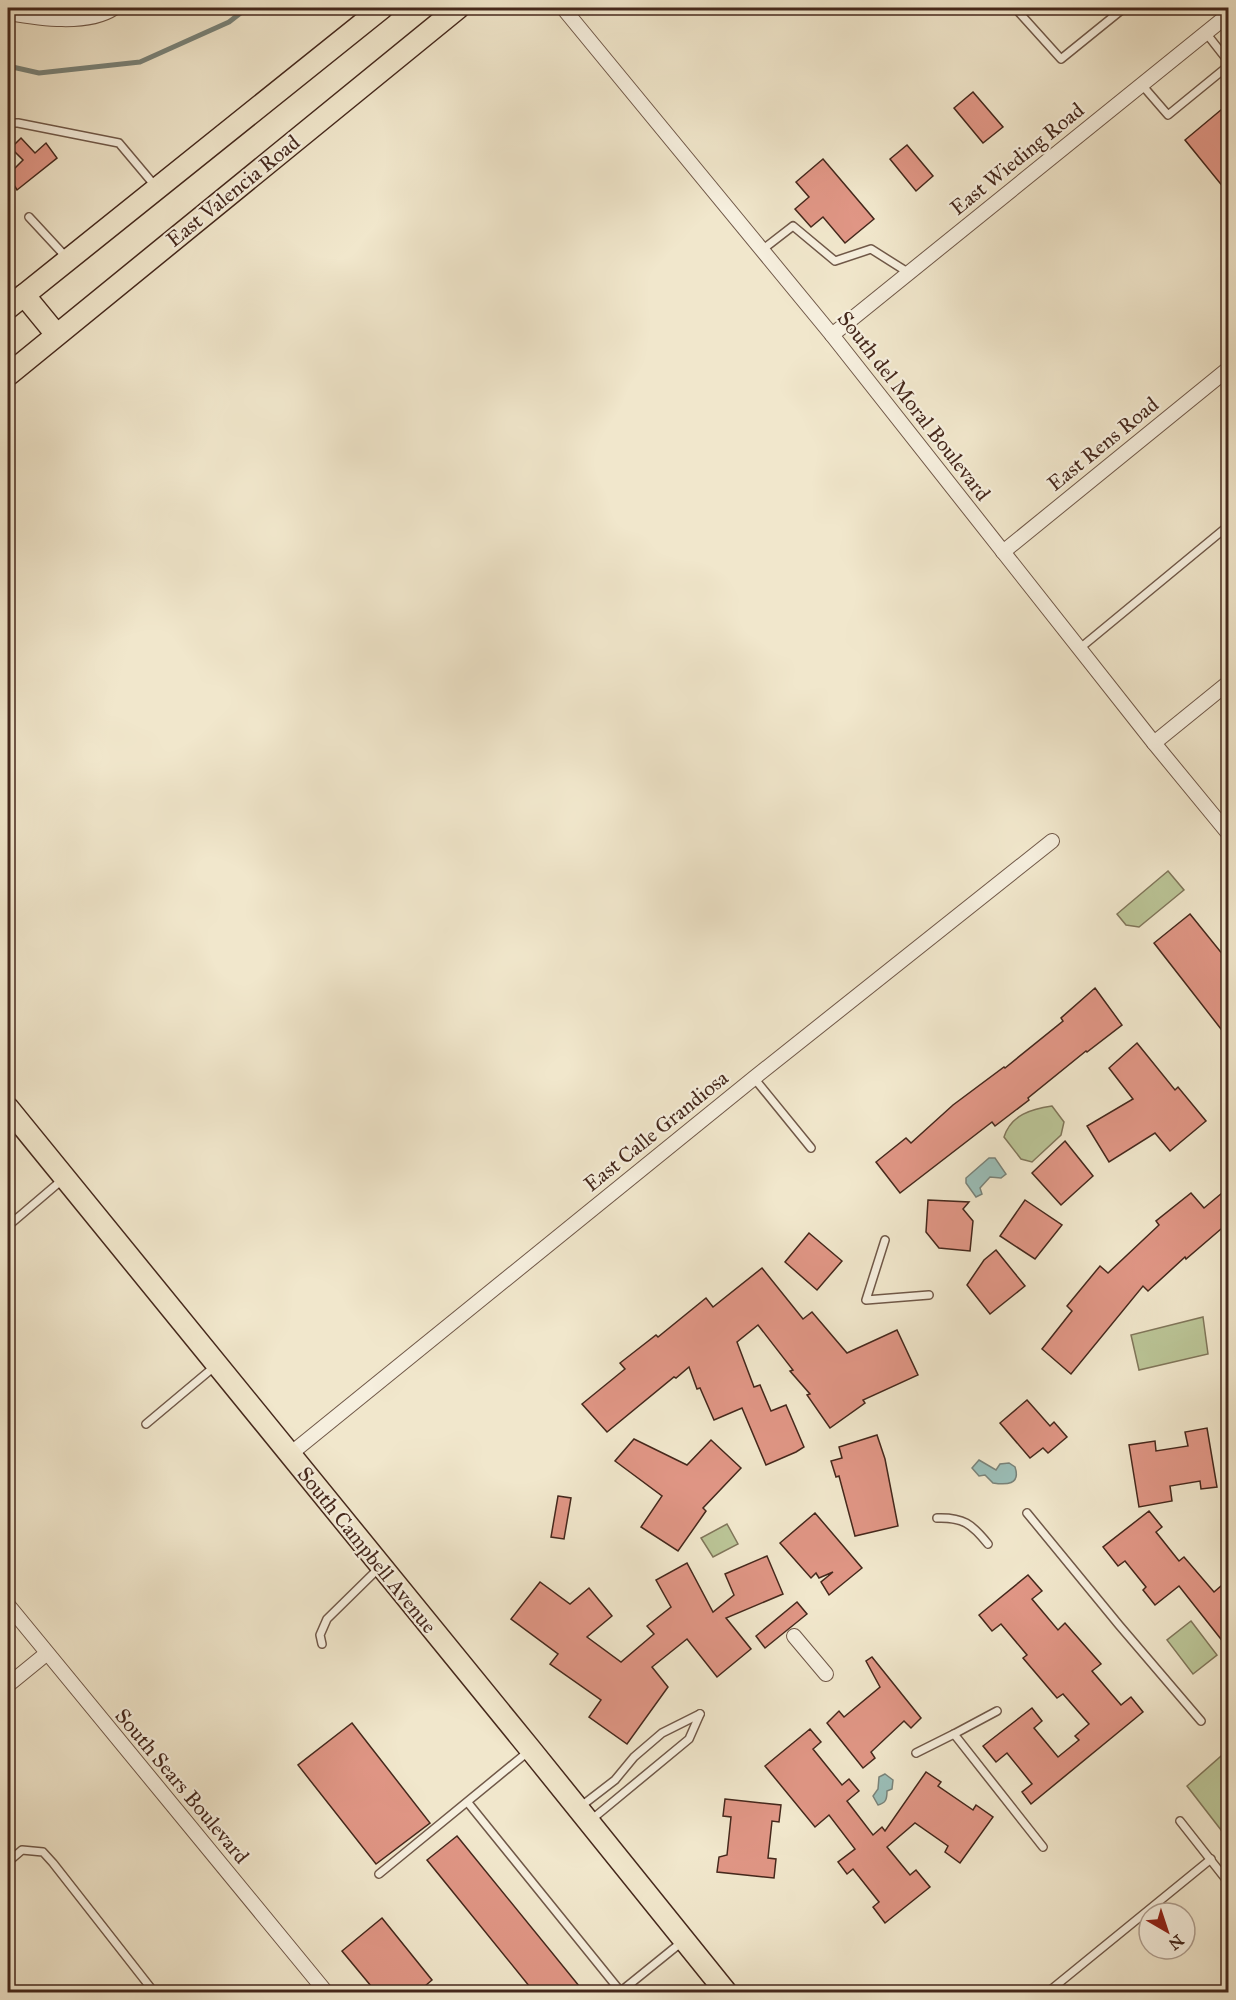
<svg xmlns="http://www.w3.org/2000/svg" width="1236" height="2000" font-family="'IM FELL Great Primer',serif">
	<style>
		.green { fill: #bbc597; stroke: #80765a; stroke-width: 1.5 }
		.water { fill: #9bbfb9; stroke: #79837a; stroke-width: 1.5 }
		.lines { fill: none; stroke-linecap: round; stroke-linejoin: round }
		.stream { stroke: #79837a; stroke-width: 5 }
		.building { fill: #e09685; stroke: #45281c; stroke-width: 1.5 }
		.lane-casing { stroke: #705848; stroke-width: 10 }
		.street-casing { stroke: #705848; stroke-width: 16 }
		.primary-casing { stroke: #45281c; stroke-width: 24 }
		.lane { stroke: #f6efde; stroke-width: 7 }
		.street { stroke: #f6efde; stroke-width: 14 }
		.primary { stroke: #f1e7cc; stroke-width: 21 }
		.labels { text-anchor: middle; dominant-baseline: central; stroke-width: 4.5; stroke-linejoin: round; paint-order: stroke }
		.street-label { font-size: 21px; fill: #45281c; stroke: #f6efde }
	</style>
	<rect width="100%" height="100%" fill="#f1e7cc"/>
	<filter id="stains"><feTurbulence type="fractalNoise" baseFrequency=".00333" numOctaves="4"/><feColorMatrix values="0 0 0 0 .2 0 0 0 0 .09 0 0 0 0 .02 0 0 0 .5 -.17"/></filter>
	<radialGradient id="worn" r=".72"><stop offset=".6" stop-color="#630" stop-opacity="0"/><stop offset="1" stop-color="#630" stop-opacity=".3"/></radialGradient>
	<!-- green -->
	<g class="green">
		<path d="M1168,871L1184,890L1139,927L1126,925L1117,914Z"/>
		<path d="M1052,1106L1064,1122L1061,1135L1032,1162L1021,1159L1004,1137C1011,1115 1031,1109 1052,1106Z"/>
		<path d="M1203,1317L1208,1354L1139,1370L1131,1335Z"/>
		<path d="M727,1524L738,1544L713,1557L701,1538Z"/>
		<path d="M1191,1621L1217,1655L1193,1674L1167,1640Z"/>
		<path d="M1228,1750V1839L1187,1786Z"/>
	</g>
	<!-- water -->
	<g class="water">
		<path d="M989,1158H995L1006,1174L1001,1178L990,1177L980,1188L982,1194L976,1197L966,1183V1178Z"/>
		<path d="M979,1460L996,1470L1000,1464L1009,1463L1015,1467C1021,1485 1006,1485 993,1483L985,1475L979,1476L972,1468Z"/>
		<path d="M885,1774L893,1780L892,1789L887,1791C887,1799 886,1803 878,1805L873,1796L878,1789L879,1777Z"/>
	</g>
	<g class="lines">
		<!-- stream -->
		<path class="stream" d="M8,66L39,73L140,62L229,22L247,8"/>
	</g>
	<!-- building -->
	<g class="building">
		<path d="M973,92L1003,127L983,143L954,108Z"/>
		<path d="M1228,104V193L1185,140Z"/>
		<path d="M21,138L35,153L46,143L57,158L17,190L8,175L23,160L11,148Z"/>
		<path d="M907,145L933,176L916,191L890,159Z"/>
		<path d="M823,159L874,219L845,243L823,217L811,227L795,209L809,197L796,182Z"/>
		<path d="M1190,914L1228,961V1038L1154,943Z"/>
		<path d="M1095,988L1122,1025L1087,1052L1086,1051L1028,1098L1029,1100L995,1126L992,1122L900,1193L876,1162L906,1138L911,1143L953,1105L1004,1067L1005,1068L1063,1021L1061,1018Z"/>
		<path d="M1137,1043L1175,1090L1178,1087L1206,1121L1170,1151L1155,1133L1109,1162L1087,1126L1133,1099L1109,1068Z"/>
		<path d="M1065,1141L1093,1176L1061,1205L1032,1173Z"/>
		<path d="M1228,1188V1223L1186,1259L1185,1257L1148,1291L1143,1286L1071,1374L1042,1349L1072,1311L1067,1306L1100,1266L1108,1273L1159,1225L1156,1221L1191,1193L1204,1208Z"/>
		<path d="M928,1200L969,1202L963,1209L973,1221L970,1251L939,1248L926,1232Z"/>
		<path d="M1025,1200L1062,1225L1035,1259L1000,1236Z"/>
		<path d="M809,1233L842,1261L817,1290L785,1262Z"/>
		<path d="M996,1250L1025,1286L990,1314L967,1285L984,1260Z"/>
		<path d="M762,1268L803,1319L812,1312L847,1353L897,1330L918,1375L863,1400L865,1403L830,1428L807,1395L810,1394L790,1371L793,1370L758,1325L737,1342L754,1387L760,1385L771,1411L786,1405L804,1447L796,1452L766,1465L742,1408L714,1420L700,1388L697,1389L689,1367L676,1378L674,1377L607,1432L582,1404L625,1369L620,1363L656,1335L658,1337L706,1298L713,1307Z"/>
		<path d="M1027,1400L1050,1426L1054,1422L1067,1437L1048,1453L1043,1448L1030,1458L1000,1423Z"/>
		<path d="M1207,1428L1217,1487L1201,1489L1200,1481L1170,1486L1172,1501L1139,1507L1129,1445L1155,1441L1156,1451L1188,1446L1185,1432Z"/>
		<path d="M877,1435L885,1459L898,1526L855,1536L839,1476L836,1477L831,1461L842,1458L839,1447Z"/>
		<path d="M634,1439L687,1465L711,1440L741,1468L703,1508L706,1511L678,1551L641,1527L662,1496L615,1461Z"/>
		<path d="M558,1496L571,1498L564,1539L551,1537Z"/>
		<path d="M1149,1511L1162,1527L1156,1532L1179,1561L1184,1557L1214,1592L1228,1580V1648L1179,1586L1155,1605L1143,1590L1146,1587L1125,1561L1118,1566L1103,1547Z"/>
		<path d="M815,1513L862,1568L829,1595L821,1582L833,1572L819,1578L816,1573L811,1578L780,1543Z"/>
		<path d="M767,1556L783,1594L726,1618L751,1649L717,1677L687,1639L652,1667L668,1687L627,1744L589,1717L601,1700L550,1664L558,1654L511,1619L540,1582L570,1604L589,1588L612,1616L587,1637L621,1662L654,1634L647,1626L671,1607L656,1580L687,1563L713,1612L734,1595L725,1574Z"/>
		<path d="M1028,1575L1042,1591L1032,1599L1058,1630L1065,1623L1101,1664L1092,1671L1121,1705L1131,1697L1143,1712L1031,1804L1022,1792L1032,1784L1007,1753L996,1762L983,1746L1032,1708L1042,1721L1034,1728L1058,1757L1079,1740L1075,1736L1089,1724L1063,1694L1057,1698L1023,1658L1027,1655L1001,1624L992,1631L979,1615Z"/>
		<path d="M797,1602L807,1614L765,1648L756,1636Z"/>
		<path d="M872,1657L921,1718L911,1728L904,1721L871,1752L875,1758L863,1768L827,1723L839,1711L844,1717L880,1687L866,1661Z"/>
		<path d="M352,1723L430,1823L376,1864L298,1765Z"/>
		<path d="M810,1729L821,1742L813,1749L842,1785L849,1779L859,1791L847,1801L873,1835L882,1827L885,1831L926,1772L941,1782L938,1786L973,1810L976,1805L993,1817L960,1863L945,1852L948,1846L915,1823L887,1847L910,1875L916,1870L930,1887L885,1923L873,1907L879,1902L853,1869L847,1874L838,1862L855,1849L829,1815L815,1827L765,1766Z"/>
		<path d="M725,1799L781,1805L779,1822L772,1821L768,1858L776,1859L774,1878L717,1872L719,1857L727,1855L731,1817L723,1816Z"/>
		<path d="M457,1836L584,1992H534L427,1860Z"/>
		<path d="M382,1918L432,1980L418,1992H376L342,1951Z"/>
	</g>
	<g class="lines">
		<!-- lane casing -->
		<g class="lane-casing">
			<g id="lane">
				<path d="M1015,8L1061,59L1124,8"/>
				<path d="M1206,33L1228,61"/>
				<path d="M1142,85L1168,115L1228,66"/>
				<path d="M8,123H18L119,143L156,187"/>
				<path d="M29,217L66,257"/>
				<path d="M762,250L793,226L835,261L871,249L909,273"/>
				<path d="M1079,649L1228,526"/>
				<path d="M754,1078L811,1148"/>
				<path d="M8,1226L62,1180"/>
				<path d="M885,1240L866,1300L929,1295"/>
				<path d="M146,1424L214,1367"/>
				<path d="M1027,1513L1119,1625L1201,1721"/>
				<path d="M937,1518C963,1517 972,1524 988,1544"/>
				<path d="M322,1644L320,1635L327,1619L379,1568"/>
				<path d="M997,1711L954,1734L1043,1847"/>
				<path d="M916,1753L954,1734"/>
				<path d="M469,1804L621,1992"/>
				<path d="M580,1807L615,1780L634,1757L662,1733L700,1714"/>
				<path d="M591,1820L689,1739L700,1714"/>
				<path d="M1180,1821L1228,1882"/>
				<path d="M8,1862L22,1850L43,1852L53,1863L154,1992"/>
				<path d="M379,1874L529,1751"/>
				<path d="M620,1992L683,1941"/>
				<path d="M1048,1992L1211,1859"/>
			</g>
		</g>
		<!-- street casing -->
		<g class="street-casing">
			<g id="street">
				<path d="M563,8L832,335L1154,743L1228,833"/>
				<path d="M8,13C38,18 87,26 114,8"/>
				<path d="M832,335L1228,15"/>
				<path d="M1003,552L1228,369"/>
				<path d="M1154,743L1228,683"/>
				<path d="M289,1455L754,1078L1052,841"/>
				<path d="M8,1605L326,1992"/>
				<path d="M794,1636L826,1674"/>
				<path d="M8,1685L46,1654"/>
			</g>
		</g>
		<!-- primary casing -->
		<g class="primary-casing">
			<g id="primary">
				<path d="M24,295L56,334"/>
				<path d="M8,308L382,8"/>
				<path d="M8,375L458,8"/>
				<path d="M8,1108L531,1750L726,1992"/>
			</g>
		</g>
		<!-- lane -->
		<use href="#lane" class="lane"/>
		<!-- street -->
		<use href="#street" class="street"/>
		<!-- primary -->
		<use href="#primary" class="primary"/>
	</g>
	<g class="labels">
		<!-- street labels -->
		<g class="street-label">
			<text transform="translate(1017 159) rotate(-39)">East Wieding Road</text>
			<text transform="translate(233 191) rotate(-39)">East Valencia Road</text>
			<text transform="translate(914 406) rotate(52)">South del Moral Boulevard</text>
			<text transform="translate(1103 444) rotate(-39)">East Rens Road</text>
			<text transform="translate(656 1131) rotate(-39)">East Calle Grandiosa</text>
			<text transform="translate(367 1550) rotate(51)">South Campbell Avenue</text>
			<text transform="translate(182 1786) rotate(50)">South Sears Boulevard</text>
		</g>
	</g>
	<!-- margin -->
	<rect width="1236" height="2000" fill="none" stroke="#f1e7cc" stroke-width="30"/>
	<rect x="9" y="9" width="1218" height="1982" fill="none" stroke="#45281c" stroke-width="3"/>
	<rect x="15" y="15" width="1206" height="1970" fill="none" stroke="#45281c" stroke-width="1.5"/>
	<!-- north arrow -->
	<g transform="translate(1167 1931) rotate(141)"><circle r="28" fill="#f6efde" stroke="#af9f90" stroke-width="1.5"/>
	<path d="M0-4.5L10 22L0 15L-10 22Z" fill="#8f2418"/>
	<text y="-9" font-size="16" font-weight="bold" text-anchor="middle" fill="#45281c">N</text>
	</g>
	<rect width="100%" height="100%" filter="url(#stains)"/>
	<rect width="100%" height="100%" fill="url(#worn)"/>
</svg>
